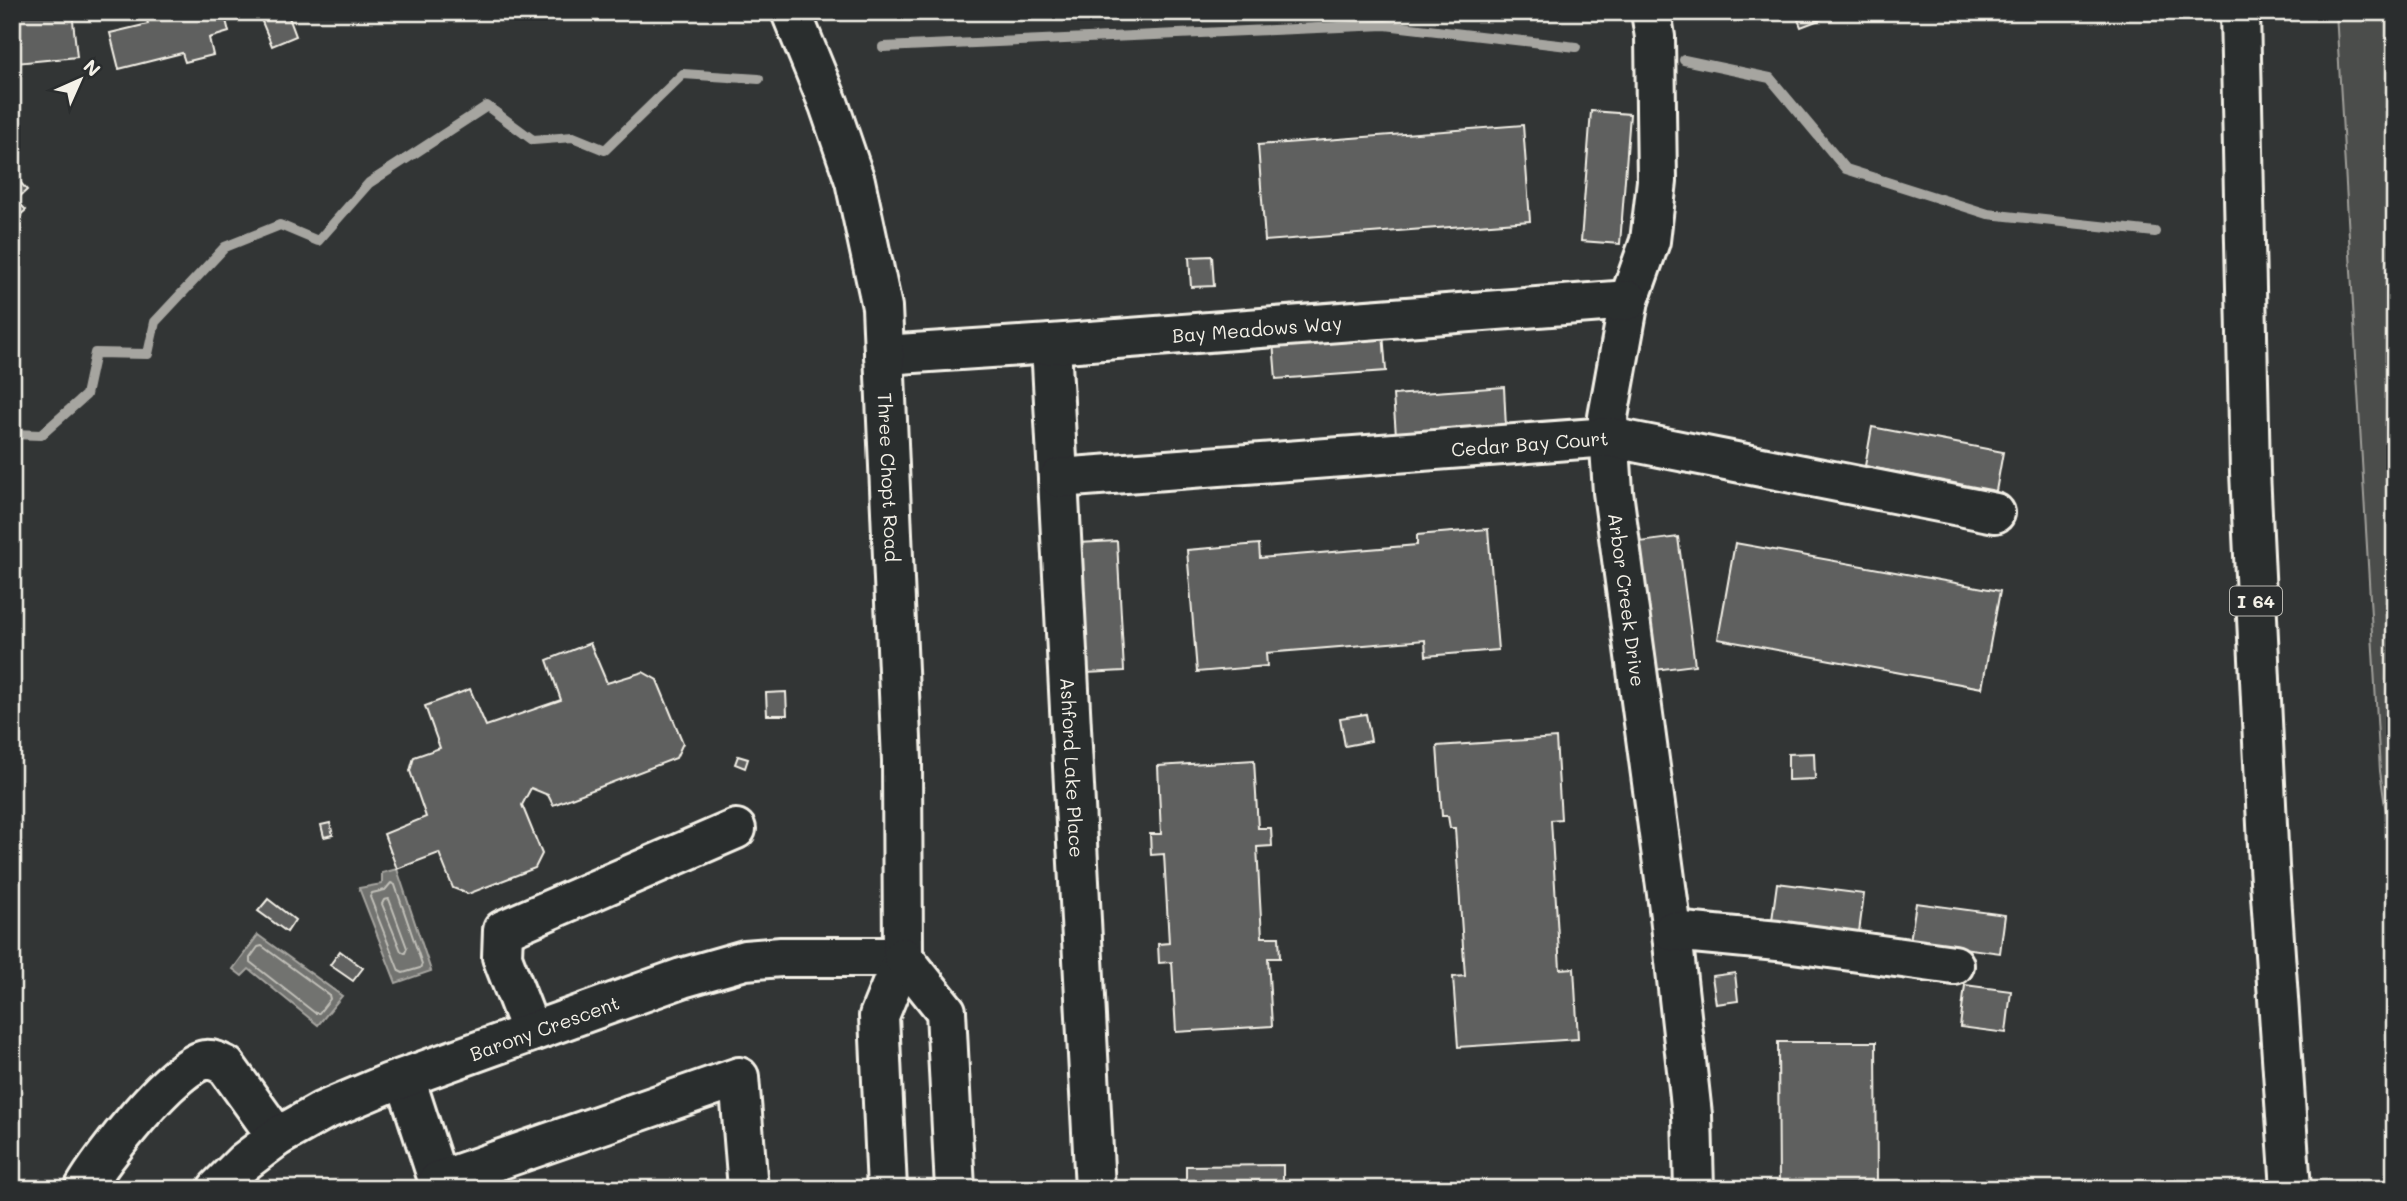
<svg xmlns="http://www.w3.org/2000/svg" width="2407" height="1201" font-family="Mali,sans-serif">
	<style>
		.green { fill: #4b4d4c; stroke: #a09f9a; stroke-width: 2 }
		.water { fill: #727370; stroke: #a6a5a0; stroke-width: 2 }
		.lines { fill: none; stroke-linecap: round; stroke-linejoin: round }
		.shore { stroke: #c0bfb8; stroke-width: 2 }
		.stream { stroke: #a6a5a0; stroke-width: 10 }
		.building { fill: #5f605f; stroke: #f4f1e8; stroke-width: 2 }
		.minor-casing { stroke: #f4f1e8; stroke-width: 44 }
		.major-casing { stroke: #f4f1e8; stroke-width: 44 }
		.highway-casing { stroke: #f4f1e8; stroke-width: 44 }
		.minor { stroke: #2a2d2e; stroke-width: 38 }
		.major { stroke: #2a2d2e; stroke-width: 38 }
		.highway { stroke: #2a2d2e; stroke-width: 38 }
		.labels { text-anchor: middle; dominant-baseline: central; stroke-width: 7; stroke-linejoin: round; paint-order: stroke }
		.shield { fill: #2a2d2e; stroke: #b7b6b0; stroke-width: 2 }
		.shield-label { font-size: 18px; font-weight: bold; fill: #f4f1e8 }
		.street-label { font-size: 19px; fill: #f4f1e8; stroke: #2a2d2e }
	</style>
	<rect width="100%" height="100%" fill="#323535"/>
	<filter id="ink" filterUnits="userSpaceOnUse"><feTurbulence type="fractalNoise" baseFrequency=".0143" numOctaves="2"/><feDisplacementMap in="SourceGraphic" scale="14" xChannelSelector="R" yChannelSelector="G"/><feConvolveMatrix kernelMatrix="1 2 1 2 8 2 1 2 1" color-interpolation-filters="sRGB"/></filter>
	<g filter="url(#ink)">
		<!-- green -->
		<path class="green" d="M2336,12H2395V876L2380,771Z"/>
		<!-- water -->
		<g class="water">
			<path d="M397,869L431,971L396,983L359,888L382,884V873Z"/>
			<path d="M258,935L342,996L318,1025L249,969L242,976L233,969Z"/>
		</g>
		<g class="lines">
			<!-- shore -->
			<g class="shore">
				<path d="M391,883L395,885L422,964L420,968L403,973L399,971L370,897L372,893L385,890Z"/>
				<path d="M389,899L407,948L405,953L401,951L382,904L384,900Z"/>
				<path d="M262,946L329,995L330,999L319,1013H315L250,962V958L258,947Z"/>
			</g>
			<!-- stream -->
			<g class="stream">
				<path d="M883,47L1385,25L1576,47"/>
				<path d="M1684,60L1770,78L1846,169L1988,214L2155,232"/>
				<path d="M12,434L41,435L86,395L95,353L148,354L155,322L225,247L280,225L318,241L369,183L487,106L533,140L573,137L605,150L683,74L759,79"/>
			</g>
		</g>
		<!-- building -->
		<g class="building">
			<path d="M12,12H72L77,57L16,63L15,54L12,55Z"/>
			<path d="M145,12H224L229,32L209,38L213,55L185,62L182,53L119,69L110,33L148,24Z"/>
			<path d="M258,12H287L296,36L272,46Z"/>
			<path d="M1795,12H1840L1801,27Z"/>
			<path d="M1591,111L1630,114L1620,244L1581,241Z"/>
			<path d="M1523,125L1530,221L1265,241L1258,145Z"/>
			<path d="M12,173L27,190L16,200L26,210L12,222Z"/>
			<path d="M1212,256L1214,286L1191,287L1189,257Z"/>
			<path d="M1383,333L1386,371L1276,379L1273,342Z"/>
			<path d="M1504,387L1506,428L1396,435L1393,395Z"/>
			<path d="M1872,427L2003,452L1996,491L1865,466Z"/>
			<path d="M1488,529L1498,650L1426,656L1425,640L1266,653L1267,666L1197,672L1187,550L1259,544L1260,558L1417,545V535Z"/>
			<path d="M1678,537L1695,665L1655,670L1639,542Z"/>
			<path d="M1117,541L1124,671L1086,673L1078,543Z"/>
			<path d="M1735,543L2000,591L1982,688L1718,639Z"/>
			<path d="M590,643L607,683L643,672L657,680L683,743L676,758L553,805L548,795L531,788L522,805L542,854L535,868L468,894L453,888L439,853L397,869L384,834L426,817L410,771L414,757L440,748L425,706L470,689L486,726L561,700L547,660Z"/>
			<path d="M786,692L787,715H767L766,693Z"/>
			<path d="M1366,714L1371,741L1345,746L1340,718Z"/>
			<path d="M1556,738L1561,819L1551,820L1560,969L1574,968L1578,1039L1458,1047L1453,977L1465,976L1455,828H1450L1448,816H1442L1437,746Z"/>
			<path d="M1814,753L1815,779L1788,780V754Z"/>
			<path d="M738,756L748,759L745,768L735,764Z"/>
			<path d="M1254,760L1258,828H1271L1272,846L1257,847L1262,937H1279L1280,958H1268L1272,1026L1176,1032L1172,962L1159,963L1158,944L1169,943L1164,854L1151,855L1150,834H1161L1158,766Z"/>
			<path d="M330,823L333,835L324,837L321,825Z"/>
			<path d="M1777,883L1864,894L1859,932L1772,920Z"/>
			<path d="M268,899L295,920L287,932L258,911Z"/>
			<path d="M1916,903L2005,915L2000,953L1910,941Z"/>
			<path d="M340,951L363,968L353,981L330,965Z"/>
			<path d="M1735,973L1738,1001L1716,1004L1712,976Z"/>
			<path d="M1965,985L2011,991L2006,1033L1960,1027Z"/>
			<path d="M1778,1042H1876L1877,1189H1779Z"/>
			<path d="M1283,1165V1189H1186V1166Z"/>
		</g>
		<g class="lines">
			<!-- minor casing -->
			<g class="minor-casing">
				<g id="minor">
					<path id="s1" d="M1651,12L1655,37L1657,181L1650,241L1629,300L1608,417L1613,492L1670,916L1692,1115L1694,1189"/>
					<path id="s2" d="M1051,344L1095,1189"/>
					<path id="s3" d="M884,355L1051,344L1629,300"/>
					<path id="s4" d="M1059,478L1609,437L1995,513"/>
					<path d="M1672,931L1778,941L1954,965"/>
					<path d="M531,1032L502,957L503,930L736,829"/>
					<path d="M405,1078L441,1189"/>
					<path d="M438,1181L739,1077L748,1189"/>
					<path d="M84,1189C100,1160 174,1065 205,1060C213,1059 220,1063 226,1066L277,1137"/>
					<path id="s5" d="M217,1189L244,1162L277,1137L323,1111L387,1084L682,978L745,960L781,957H903"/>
				</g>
			</g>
			<!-- major casing -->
			<g class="major-casing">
				<g id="major">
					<path id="s6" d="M791,12L829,105L855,181L882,307L902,761L903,957L879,1016L887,1189"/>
					<path d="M903,957L946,1011L955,1189"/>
				</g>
			</g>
			<!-- highway casing -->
			<g class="highway-casing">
				<path id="highway" d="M2240,12L2250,472L2269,866L2291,1189"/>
			</g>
			<!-- minor -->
			<use href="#minor" class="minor"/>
			<!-- major -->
			<use href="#major" class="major"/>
			<!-- highway -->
			<use href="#highway" class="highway"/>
		</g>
	</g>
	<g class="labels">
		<!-- shield labels -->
		<rect class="shield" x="2230" y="586.5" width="52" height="29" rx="5"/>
		<g class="shield-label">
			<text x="2256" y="601">I 64</text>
		</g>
		<!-- street labels -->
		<g class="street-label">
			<text stroke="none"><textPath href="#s3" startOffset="374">Bay Meadows Way</textPath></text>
			<text stroke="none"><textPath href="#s4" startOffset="472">Cedar Bay Court</textPath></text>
			<text stroke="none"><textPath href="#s6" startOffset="480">Three Chopt Road</textPath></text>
			<text stroke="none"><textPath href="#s1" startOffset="595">Arbor Creek Drive</textPath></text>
			<text stroke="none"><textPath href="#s2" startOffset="424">Ashford Lake Place</textPath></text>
			<text stroke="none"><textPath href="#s5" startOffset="369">Barony Crescent</textPath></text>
		</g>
	</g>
	<!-- margin -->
	<rect width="2407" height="1201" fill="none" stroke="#2a2d2e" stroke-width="42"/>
	<rect x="21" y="21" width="2365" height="1159" fill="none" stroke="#f4f1e8" stroke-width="2.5" filter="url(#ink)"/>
	<!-- north arrow -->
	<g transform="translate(80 80) rotate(45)" stroke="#2a2d2e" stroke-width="5" paint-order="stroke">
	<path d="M0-5L12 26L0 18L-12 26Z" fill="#f4f1e8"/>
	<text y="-10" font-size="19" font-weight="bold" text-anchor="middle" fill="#f4f1e8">N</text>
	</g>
</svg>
